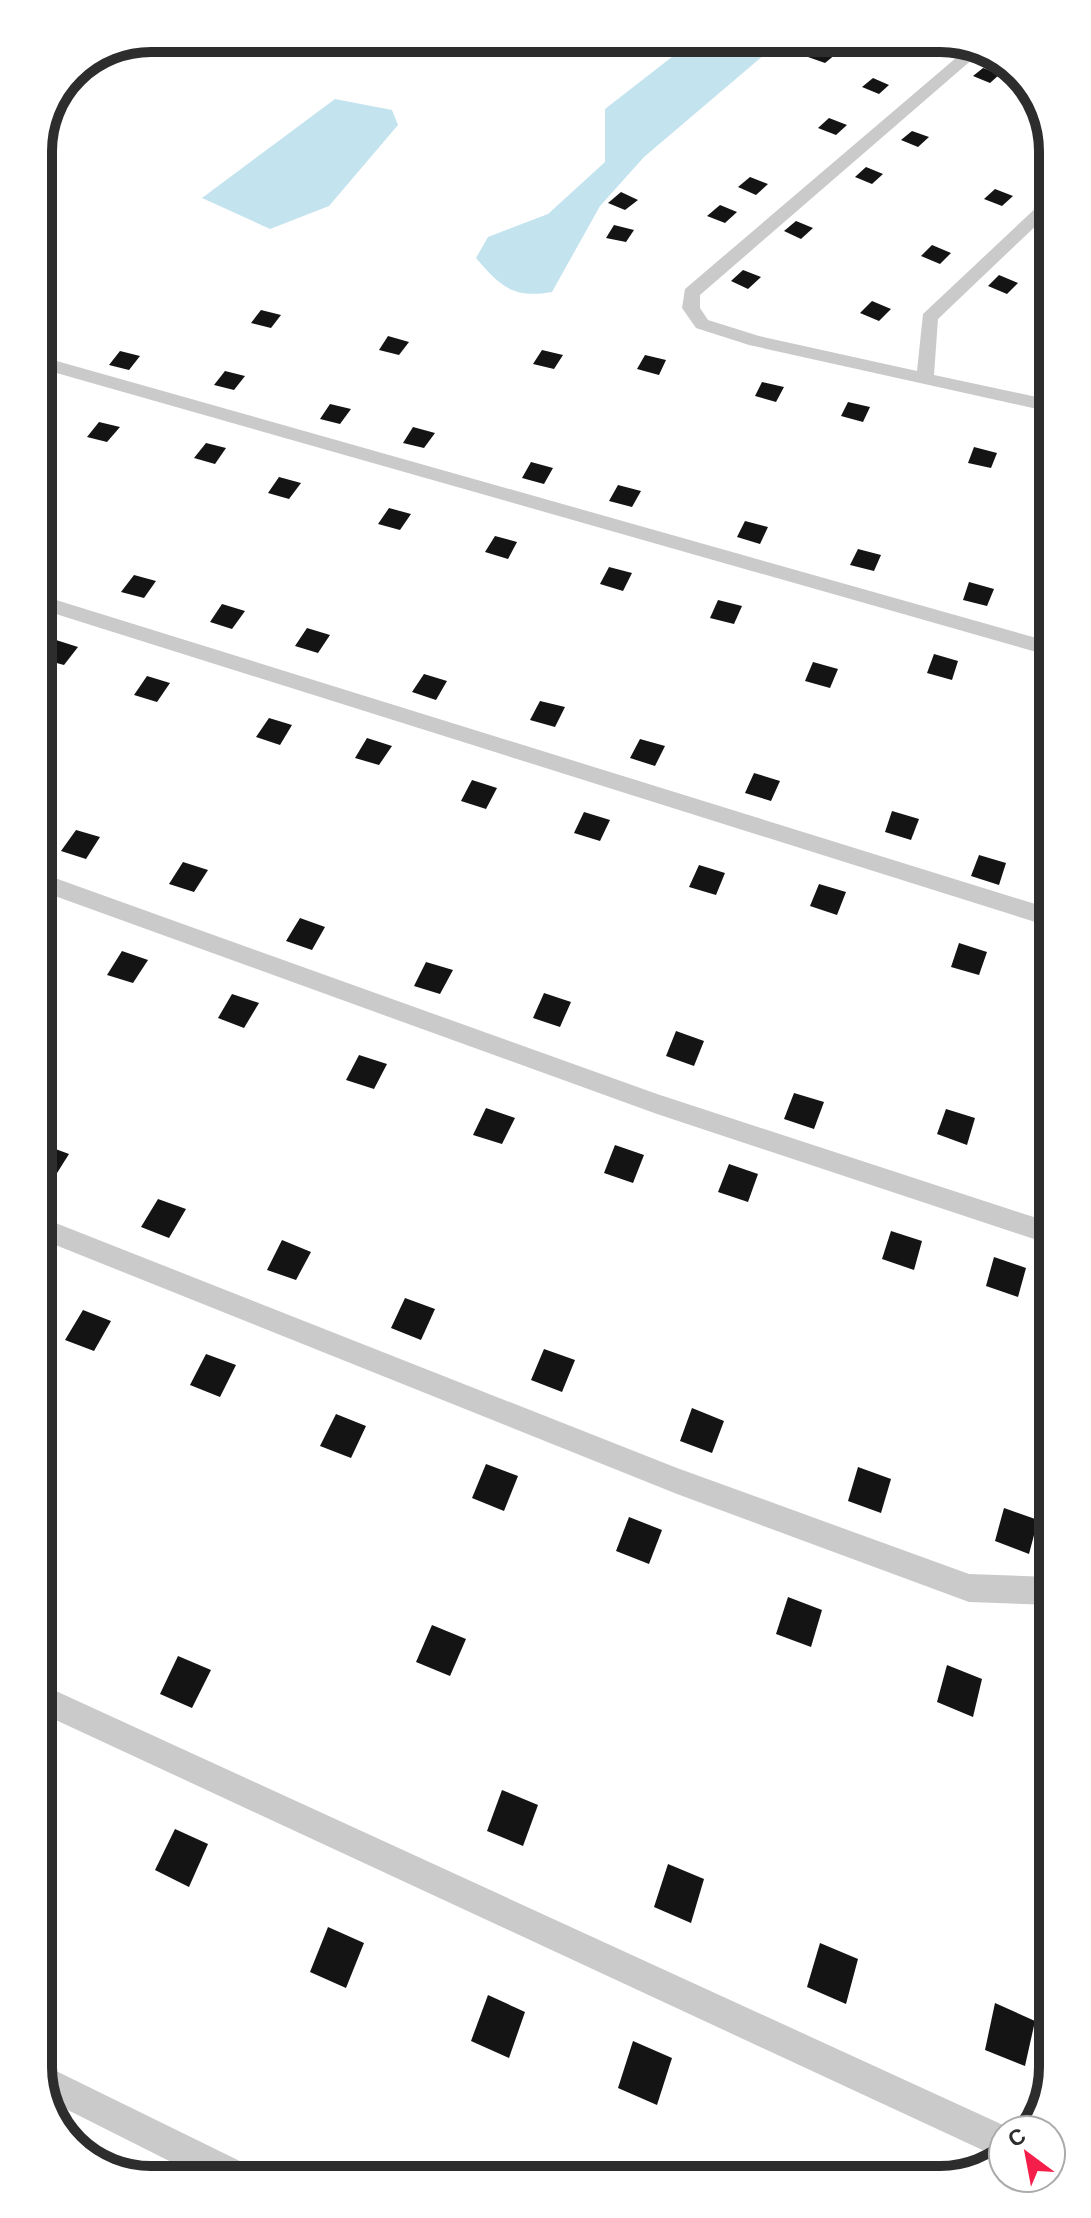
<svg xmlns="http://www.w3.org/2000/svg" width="1091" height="2218" font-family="Arial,sans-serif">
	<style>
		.water { fill: #c3e3ee }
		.building { fill: #141414 }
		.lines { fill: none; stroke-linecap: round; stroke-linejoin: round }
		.service { fill: #cacaca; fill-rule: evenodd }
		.rim { fill: none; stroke: #2d2d2d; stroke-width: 10 }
	</style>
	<rect width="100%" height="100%" fill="#fff"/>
	<!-- water -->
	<g class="water">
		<path d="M681,38H784L644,157L600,206L552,292C513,299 500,286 476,258L488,237L548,214L605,162V109L677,53Z"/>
		<path d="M335,99L392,110L398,125L329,206L270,229L202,198Z"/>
	</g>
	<!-- building -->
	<g class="building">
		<path d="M911,40L928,46L918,55L901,49Z"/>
		<path d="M819,48L836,54L825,63L808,57Z"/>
		<path d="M983,68L1000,74L990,83L973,76Z"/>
		<path d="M873,78L889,85L879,94L862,87Z"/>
		<path d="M829,118L847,125L836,135L818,128Z"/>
		<path d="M912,131L929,137L918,147L901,140Z"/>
		<path d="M866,167L883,174L872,184L855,177Z"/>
		<path d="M750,177L768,184L756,195L738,187Z"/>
		<path d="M995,189L1013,196L1002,206L984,199Z"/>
		<path d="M621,192L638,200L625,210L608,203Z"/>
		<path d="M720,205L737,212L725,223L707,216Z"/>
		<path d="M796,221L813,228L801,239L784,231Z"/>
		<path d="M614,225L634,230L626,242L606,238Z"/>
		<path d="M932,245L951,253L940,264L921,256Z"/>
		<path d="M743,270L761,277L748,289L731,281Z"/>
		<path d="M999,275L1018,283L1007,294L988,286Z"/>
		<path d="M872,301L891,309L879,321L860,313Z"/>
		<path d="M261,310L281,315L271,328L251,323Z"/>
		<path d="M388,336L409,342L399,355L379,350Z"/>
		<path d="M542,350L563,355L554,369L533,364Z"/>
		<path d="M120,351L140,356L129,370L109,365Z"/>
		<path d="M645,355L666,360L659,375L637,369Z"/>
		<path d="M225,371L245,376L234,390L214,385Z"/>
		<path d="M762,382L784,387L776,402L755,396Z"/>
		<path d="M848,402L870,407L863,422L841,416Z"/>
		<path d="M330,404L351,409L340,424L320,419Z"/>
		<path d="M99,422L120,427L107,442L87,437Z"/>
		<path d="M413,427L435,433L424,448L403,443Z"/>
		<path d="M206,443L226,448L215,464L194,458Z"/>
		<path d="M974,447L997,453L991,468L968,463Z"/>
		<path d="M531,462L553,468L544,484L522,478Z"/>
		<path d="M279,477L301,483L289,499L268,493Z"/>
		<path d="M618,485L641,491L632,507L609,501Z"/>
		<path d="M389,508L411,514L400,530L378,524Z"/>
		<path d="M745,521L768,527L760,544L737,537Z"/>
		<path d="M495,536L517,542L508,559L485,552Z"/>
		<path d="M858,549L881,555L874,571L850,565Z"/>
		<path d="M609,567L632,573L623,591L600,584Z"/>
		<path d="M134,575L156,581L144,598L121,592Z"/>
		<path d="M969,582L994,589L987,606L963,600Z"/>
		<path d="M718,600L742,606L734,624L710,618Z"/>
		<path d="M222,604L245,611L232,629L210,622Z"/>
		<path d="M307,628L330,635L318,653L295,646Z"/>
		<path d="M56,640L78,647L64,665L42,659Z"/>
		<path d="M934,654L958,661L952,680L927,673Z"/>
		<path d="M813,662L838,669L830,688L805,681Z"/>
		<path d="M424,674L447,681L436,700L412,692Z"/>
		<path d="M147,676L170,683L157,702L134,695Z"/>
		<path d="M540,701L565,707L555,727L530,720Z"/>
		<path d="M269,718L292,725L280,745L256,737Z"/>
		<path d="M367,738L392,746L379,765L355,758Z"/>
		<path d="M640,739L665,746L655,766L630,758Z"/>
		<path d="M754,773L780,781L771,801L745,793Z"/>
		<path d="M472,780L497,788L486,809L461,801Z"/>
		<path d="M892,811L919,819L911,840L885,832Z"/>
		<path d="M584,812L610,820L600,841L574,833Z"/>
		<path d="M76,830L100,837L86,859L61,851Z"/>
		<path d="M979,855L1006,863L999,885L971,876Z"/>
		<path d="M183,862L208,870L194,892L169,884Z"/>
		<path d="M699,865L725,873L716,895L689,887Z"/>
		<path d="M819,884L846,892L837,915L810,906Z"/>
		<path d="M300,918L325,927L312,950L286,941Z"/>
		<path d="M959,943L987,952L979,975L951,967Z"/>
		<path d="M122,951L148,960L133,983L107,975Z"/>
		<path d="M426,962L453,970L440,994L414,986Z"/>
		<path d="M544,993L571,1002L560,1027L533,1018Z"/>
		<path d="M232,994L259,1003L244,1028L218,1018Z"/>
		<path d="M676,1031L704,1041L694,1066L666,1056Z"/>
		<path d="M359,1055L387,1064L374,1089L346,1080Z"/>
		<path d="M794,1093L824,1102L814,1129L784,1119Z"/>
		<path d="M486,1108L515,1118L502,1144L473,1135Z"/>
		<path d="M946,1109L975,1118L967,1145L937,1134Z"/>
		<path d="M42,1144L69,1154L52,1181L43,1177Z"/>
		<path d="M615,1145L644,1155L633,1183L604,1173Z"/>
		<path d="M729,1164L758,1174L748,1202L718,1192Z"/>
		<path d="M158,1199L186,1209L169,1238L141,1227Z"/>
		<path d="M891,1231L922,1241L914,1270L882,1259Z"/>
		<path d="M282,1240L311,1252L296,1280L267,1270Z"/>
		<path d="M994,1257L1026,1268L1018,1297L986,1286Z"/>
		<path d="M405,1298L435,1309L421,1340L391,1328Z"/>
		<path d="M83,1310L111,1321L94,1351L65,1340Z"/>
		<path d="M544,1349L575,1360L562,1392L531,1380Z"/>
		<path d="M206,1354L236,1365L220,1397L190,1385Z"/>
		<path d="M692,1408L724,1421L712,1453L680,1441Z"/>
		<path d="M336,1414L366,1426L351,1458L320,1446Z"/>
		<path d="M486,1464L518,1476L504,1511L472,1498Z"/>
		<path d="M858,1467L891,1479L881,1513L848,1501Z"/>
		<path d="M1004,1508L1038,1520L1029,1554L995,1541Z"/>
		<path d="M629,1517L662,1530L649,1564L616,1551Z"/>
		<path d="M788,1597L822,1610L811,1647L776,1634Z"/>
		<path d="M432,1625L466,1639L450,1676L416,1662Z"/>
		<path d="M178,1656L211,1670L192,1708L160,1694Z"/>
		<path d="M947,1665L982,1679L973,1717L937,1702Z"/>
		<path d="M502,1790L538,1805L523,1846L487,1831Z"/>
		<path d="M175,1829L208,1844L189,1887L155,1870Z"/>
		<path d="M668,1864L704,1879L691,1923L654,1907Z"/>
		<path d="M328,1927L364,1943L346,1988L310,1972Z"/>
		<path d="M820,1943L858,1959L846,2004L807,1987Z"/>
		<path d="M488,1995L525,2012L509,2058L471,2041Z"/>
		<path d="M995,2003L1035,2021L1025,2066L985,2050Z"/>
		<path d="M633,2041L672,2058L657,2105L618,2088Z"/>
	</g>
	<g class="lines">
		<!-- service -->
		<g class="service">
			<path d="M970,46L982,51L700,295V308L708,320L759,336L917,371L923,314L1039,205L1045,203V217L938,319L934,375L1046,399V411L749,345L696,328L682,308L685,289Z"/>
			<path d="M39,356L1047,641V655L39,368Z"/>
			<path d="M40,595L1048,908V926L40,609Z"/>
			<path d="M41,873L657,1094L1049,1222V1244L657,1114L41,891Z"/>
			<path d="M43,1218L677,1468L969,1574L1051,1577V1605L969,1602L677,1494L43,1240Z"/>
			<path d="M45,1686L1014,2130H1003V2155L991,2154L45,1715Z"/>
			<path d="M46,2066L252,2167L256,2179H205L46,2099Z"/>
		</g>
	</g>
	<!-- crop -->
	<path d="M0 0H1091V2218H0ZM151 52H940A99 99 0 0 1 1039 151V2067A99 99 0 0 1 940 2166H151A99 99 0 0 1 52 2067V151A99 99 0 0 1 151 52Z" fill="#fff" fill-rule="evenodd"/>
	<path class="rim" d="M151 52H940A99 99 0 0 1 1039 151V2067A99 99 0 0 1 940 2166H151A99 99 0 0 1 52 2067V151A99 99 0 0 1 151 52Z"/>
	<!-- north arrow -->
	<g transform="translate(1027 2154) rotate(328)"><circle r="38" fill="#ffffff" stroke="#ababab" stroke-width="2"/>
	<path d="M0-6L14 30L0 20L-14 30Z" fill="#f51e4b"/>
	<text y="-12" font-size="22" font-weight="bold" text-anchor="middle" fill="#2d2d2d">С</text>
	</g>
</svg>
